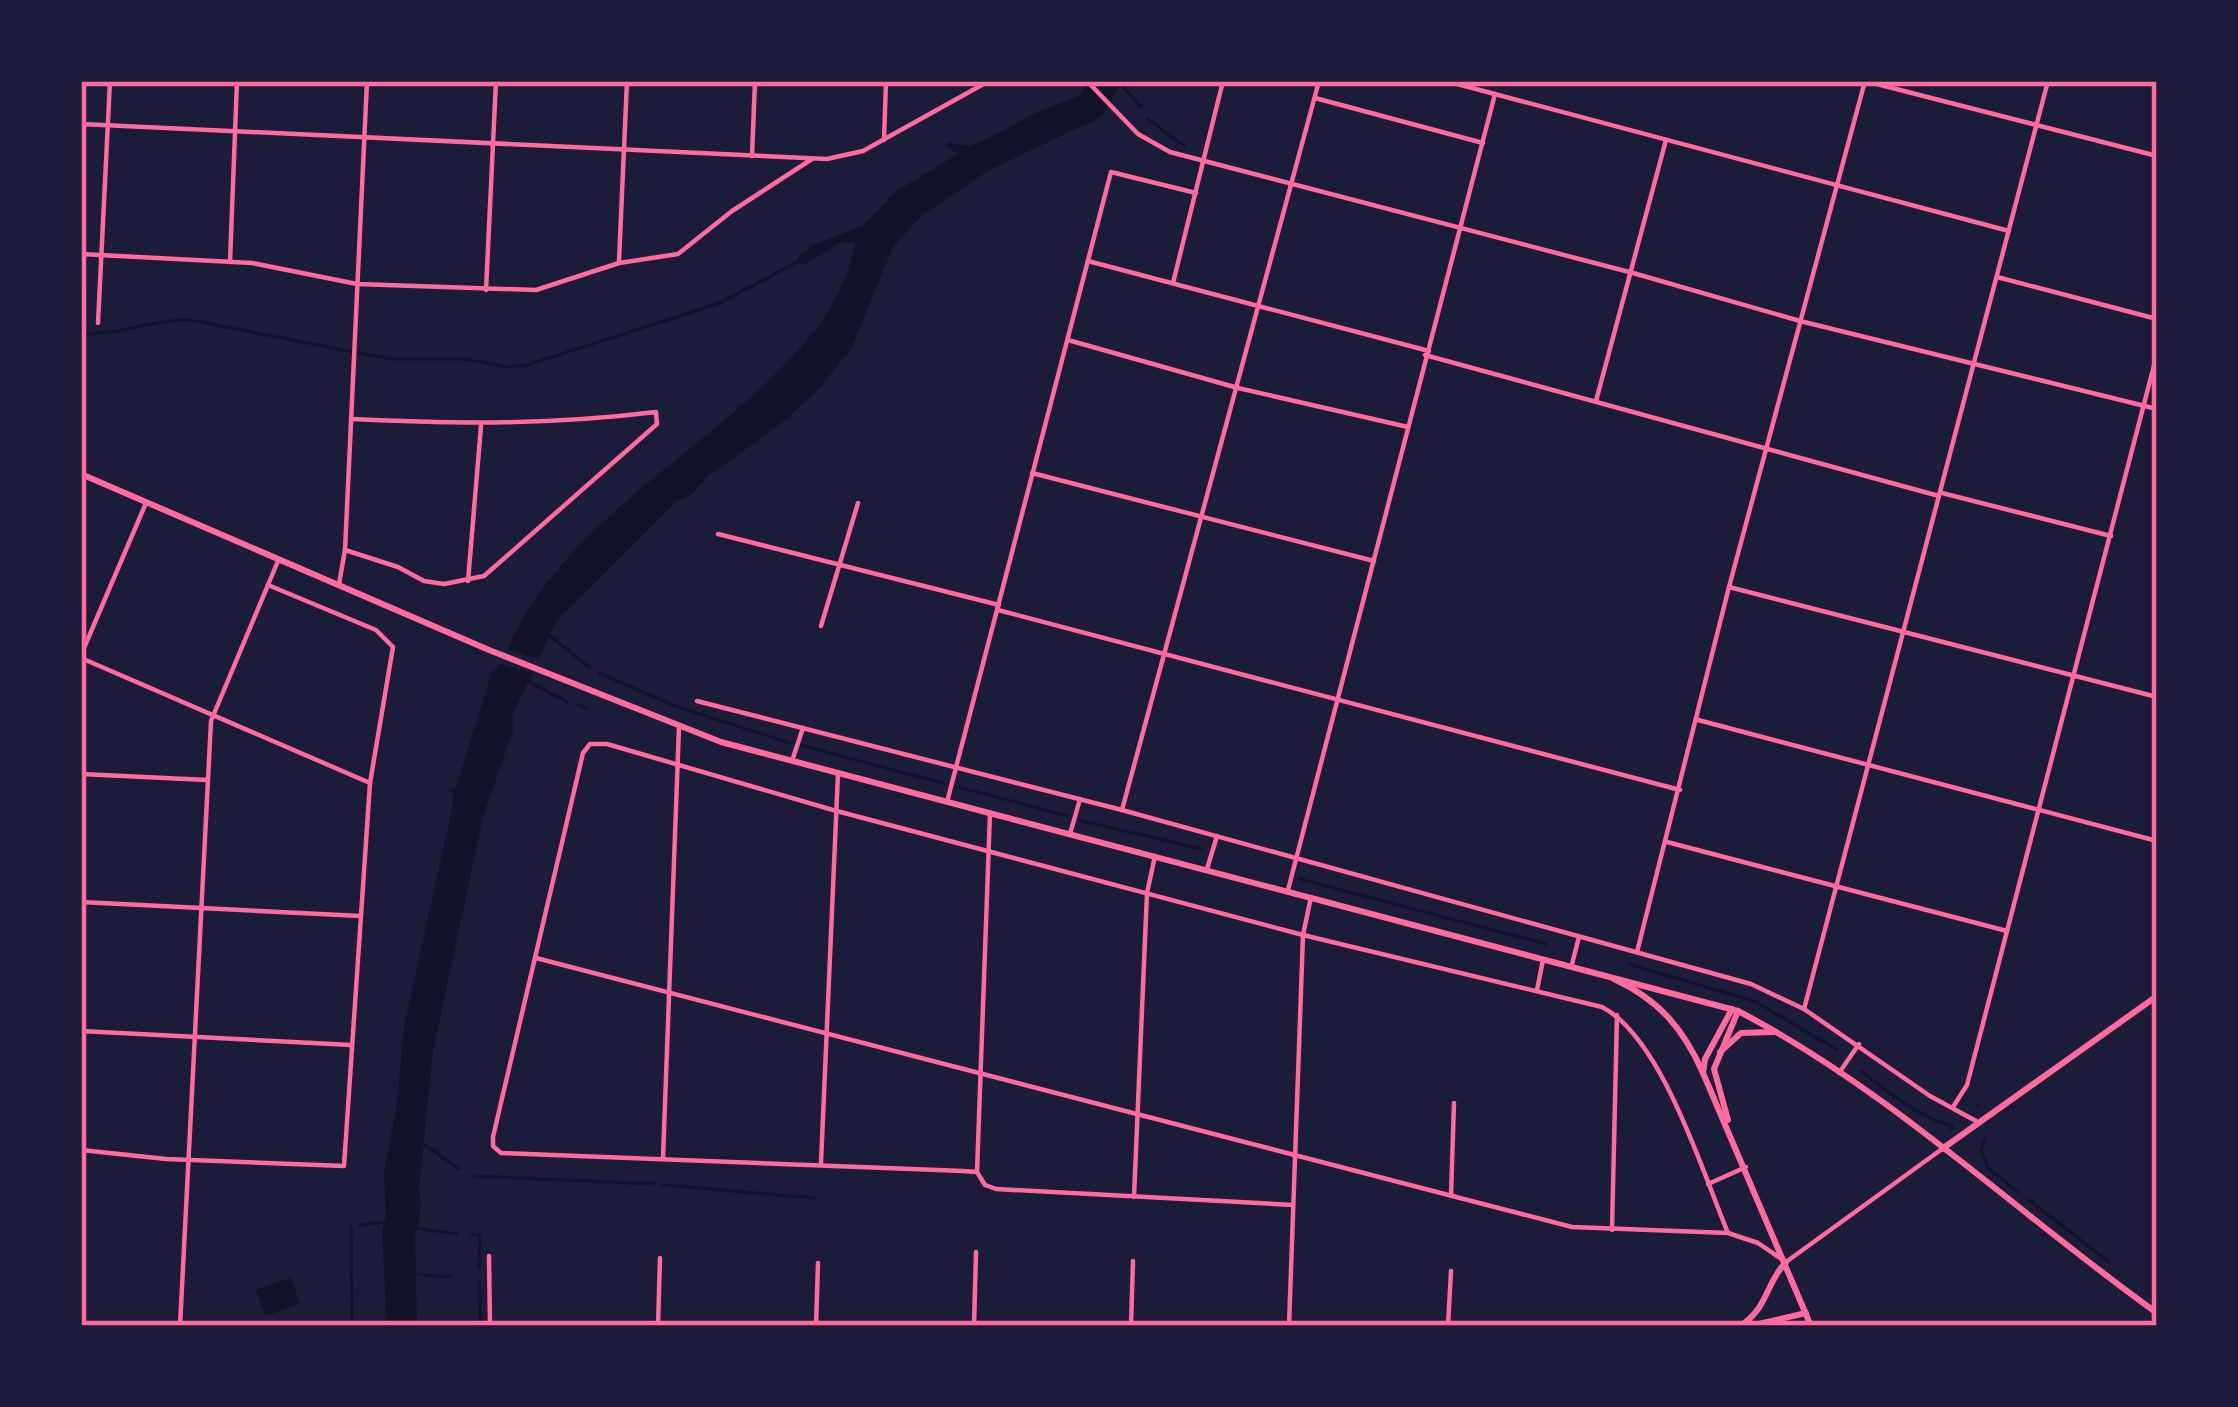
<svg xmlns="http://www.w3.org/2000/svg" width="2238" height="1407" font-family="Ubuntu,sans-serif">
	<style>
		.water { fill: #12122b }
		.lines { fill: none; stroke-linecap: round; stroke-linejoin: round }
		.stream { stroke: #12122b; stroke-width: 3 }
		.minor { stroke: #ff6b9d; stroke-width: 4.5 }
		.secondary { stroke: #ff6b9d; stroke-width: 6 }
		.primary { stroke: #ff6b9d; stroke-width: 6 }
		.trunk { stroke: #ff6b9d; stroke-width: 6 }
		.neatline { fill: none; stroke: #ff6b9d; stroke-width: 4.5 }
	</style>
	<rect width="100%" height="100%" fill="#1b1b3a"/>
	<!-- water -->
	<g class="water">
		<path d="M1089,81H1123L1101,117L989,170L920,217L893,247L852,347L819,389L784,421L706,478L692,494L676,502L557,620L538,659L507,650C555,537 676,468 762,387C807,344 843,306 855,243H839L804,265L798,262V256L817,243L863,226L895,192L958,154L947,147V142L969,146L979,143L1042,110L1080,96Z"/>
		<path d="M500,664L533,673L512,715L513,730L483,817L433,1051L419,1188L421,1208L415,1237L417,1326H387L382,1230L386,1216L384,1172L397,1104L404,1027L452,809L454,793L450,791L456,787L492,672Z"/>
		<path d="M291,1278L300,1304L265,1316L256,1290Z"/>
	</g>
	<g class="lines">
		<!-- stream -->
		<g class="stream">
			<path d="M1118,81L1140,106"/>
			<path d="M1148,119L1185,147"/>
			<path d="M81,334C120,335 153,319 190,320L391,359H463L508,367L527,365L720,303L801,260"/>
			<path d="M549,635L590,668"/>
			<path d="M599,673L675,706L790,743"/>
			<path d="M526,680L567,702"/>
			<path d="M578,705L588,708"/>
			<path d="M800,745L946,784"/>
			<path d="M958,787L1068,816"/>
			<path d="M1082,821L1202,849"/>
			<path d="M1300,879L1546,944"/>
			<path d="M1628,964L1754,1001L1836,1049"/>
			<path d="M1861,1071C1888,1092 1918,1117 1952,1126L1951,1129"/>
			<path d="M1978,1106H1979"/>
			<path d="M1985,1138L1981,1150L1988,1168L2018,1192"/>
			<path d="M424,1144L459,1169"/>
			<path d="M475,1176L653,1184"/>
			<path d="M663,1185L815,1198"/>
			<path d="M2029,1200L2109,1262"/>
			<path d="M360,1225L385,1222"/>
			<path d="M351,1226L352,1326"/>
			<path d="M416,1228L457,1234"/>
			<path d="M472,1234L480,1235L479,1268"/>
			<path d="M418,1274L450,1277"/>
			<path d="M479,1282L480,1326"/>
			<path d="M368,1324L387,1322"/>
		</g>
		<!-- minor -->
		<g class="minor">
			<path d="M1087,81L1138,134L1170,152L1633,273L1800,321L2157,409"/>
			<path d="M1446,81L2009,231"/>
			<path d="M1865,81L2157,156"/>
			<path d="M2156,81H2157"/>
			<path d="M1315,98L1483,143"/>
			<path d="M81,124L827,159L863,151L989,81"/>
			<path d="M884,140L886,81"/>
			<path d="M752,156L755,81"/>
			<path d="M81,254L252,263L357,284L536,290L619,263L678,254L732,211L812,159"/>
			<path d="M619,261L627,81"/>
			<path d="M1088,261L1429,351"/>
			<path d="M230,262L237,81"/>
			<path d="M1997,277L2157,319"/>
			<path d="M1173,283L1223,81"/>
			<path d="M486,290L496,81"/>
			<path d="M98,323L110,81"/>
			<path d="M1068,340L1238,388L1408,427"/>
			<path d="M1425,355L1939,496"/>
			<path d="M1596,401L1666,140"/>
			<path d="M1032,473L1374,561"/>
			<path d="M1942,493L2111,536"/>
			<path d="M718,534L999,605"/>
			<path d="M345,550L398,567L424,581L444,584L484,576L657,424L656,412C550,425 457,424 351,419"/>
			<path d="M468,581L481,426"/>
			<path d="M339,584L345,550L367,81"/>
			<path d="M1729,587L2157,697"/>
			<path d="M998,610L1680,790"/>
			<path d="M821,626L858,503"/>
			<path d="M81,655L146,503"/>
			<path d="M81,658L370,783"/>
			<path d="M697,701L1122,810L1751,984L1804,1009L1930,1096L1976,1121"/>
			<path d="M81,713L84,659"/>
			<path d="M1698,720L2157,841"/>
			<path d="M792,761L803,728"/>
			<path d="M81,774L207,780"/>
			<path d="M947,802L1111,172L1196,193"/>
			<path d="M1122,810L1319,81"/>
			<path d="M1070,834L1080,799"/>
			<path d="M1667,842L2007,931"/>
			<path d="M1207,869L1217,836"/>
			<path d="M1288,890L1495,94"/>
			<path d="M81,902L361,916"/>
			<path d="M1637,952L1729,587L1865,81"/>
			<path d="M536,958L1572,1227L1728,1233L1758,1243L1786,1262L1942,1149"/>
			<path d="M1572,964L1579,937"/>
			<path d="M1537,990L1543,960"/>
			<path d="M1804,1009L2048,81"/>
			<path d="M81,1031L351,1045"/>
			<path d="M1839,1073L1859,1044"/>
			<path d="M1953,1107L1967,1085L2157,354"/>
			<path d="M81,1150L166,1159L344,1166L370,783L393,647L376,630L268,585"/>
			<path d="M663,1158L679,727"/>
			<path d="M821,1163L838,773"/>
			<path d="M977,1172L990,813"/>
			<path d="M1708,1184L1746,1167"/>
			<path d="M1451,1196L1454,1103"/>
			<path d="M1134,1197L1147,893L1155,856"/>
			<path d="M1293,1205L996,1189L985,1185L977,1172L963,1171L501,1153L493,1146V1137L583,753L590,744H607L833,810L1303,935L1602,1007C1662,1038 1702,1171 1728,1233"/>
			<path d="M1612,1230L1617,1015"/>
			<path d="M489,1256L490,1326"/>
			<path d="M180,1326L211,721L278,561"/>
			<path d="M658,1326L660,1258"/>
			<path d="M816,1326L818,1263"/>
			<path d="M974,1326L976,1252"/>
			<path d="M1131,1326L1133,1261"/>
			<path d="M1289,1326L1303,935L1311,897"/>
			<path d="M1448,1326L1451,1271"/>
		</g>
		<!-- secondary -->
		<path class="secondary" d="M1750,1326L1806,1313"/>
		<!-- primary -->
		<g class="primary">
			<path d="M1732,1009L1705,1059L1703,1073L1811,1326"/>
			<path d="M1728,1120L1714,1069L1738,1011"/>
			<path d="M1942,1149L2157,996"/>
			<path d="M1740,1326C1769,1307 1765,1284 1786,1262"/>
		</g>
		<!-- trunk -->
		<g class="trunk">
			<path d="M81,474L489,650L721,742L1738,1011C1890,1090 2018,1214 2157,1313"/>
			<path d="M1614,979C1659,1000 1683,1028 1703,1073"/>
			<path d="M1720,1052L1741,1033L1773,1032"/>
		</g>
	</g>
	<!-- border -->
	<rect width="2238" height="1407" fill="none" stroke="#1b1b3a" stroke-width="168"/>
	<rect x="84" y="84" width="2070" height="1239" class="neatline"/>
</svg>
